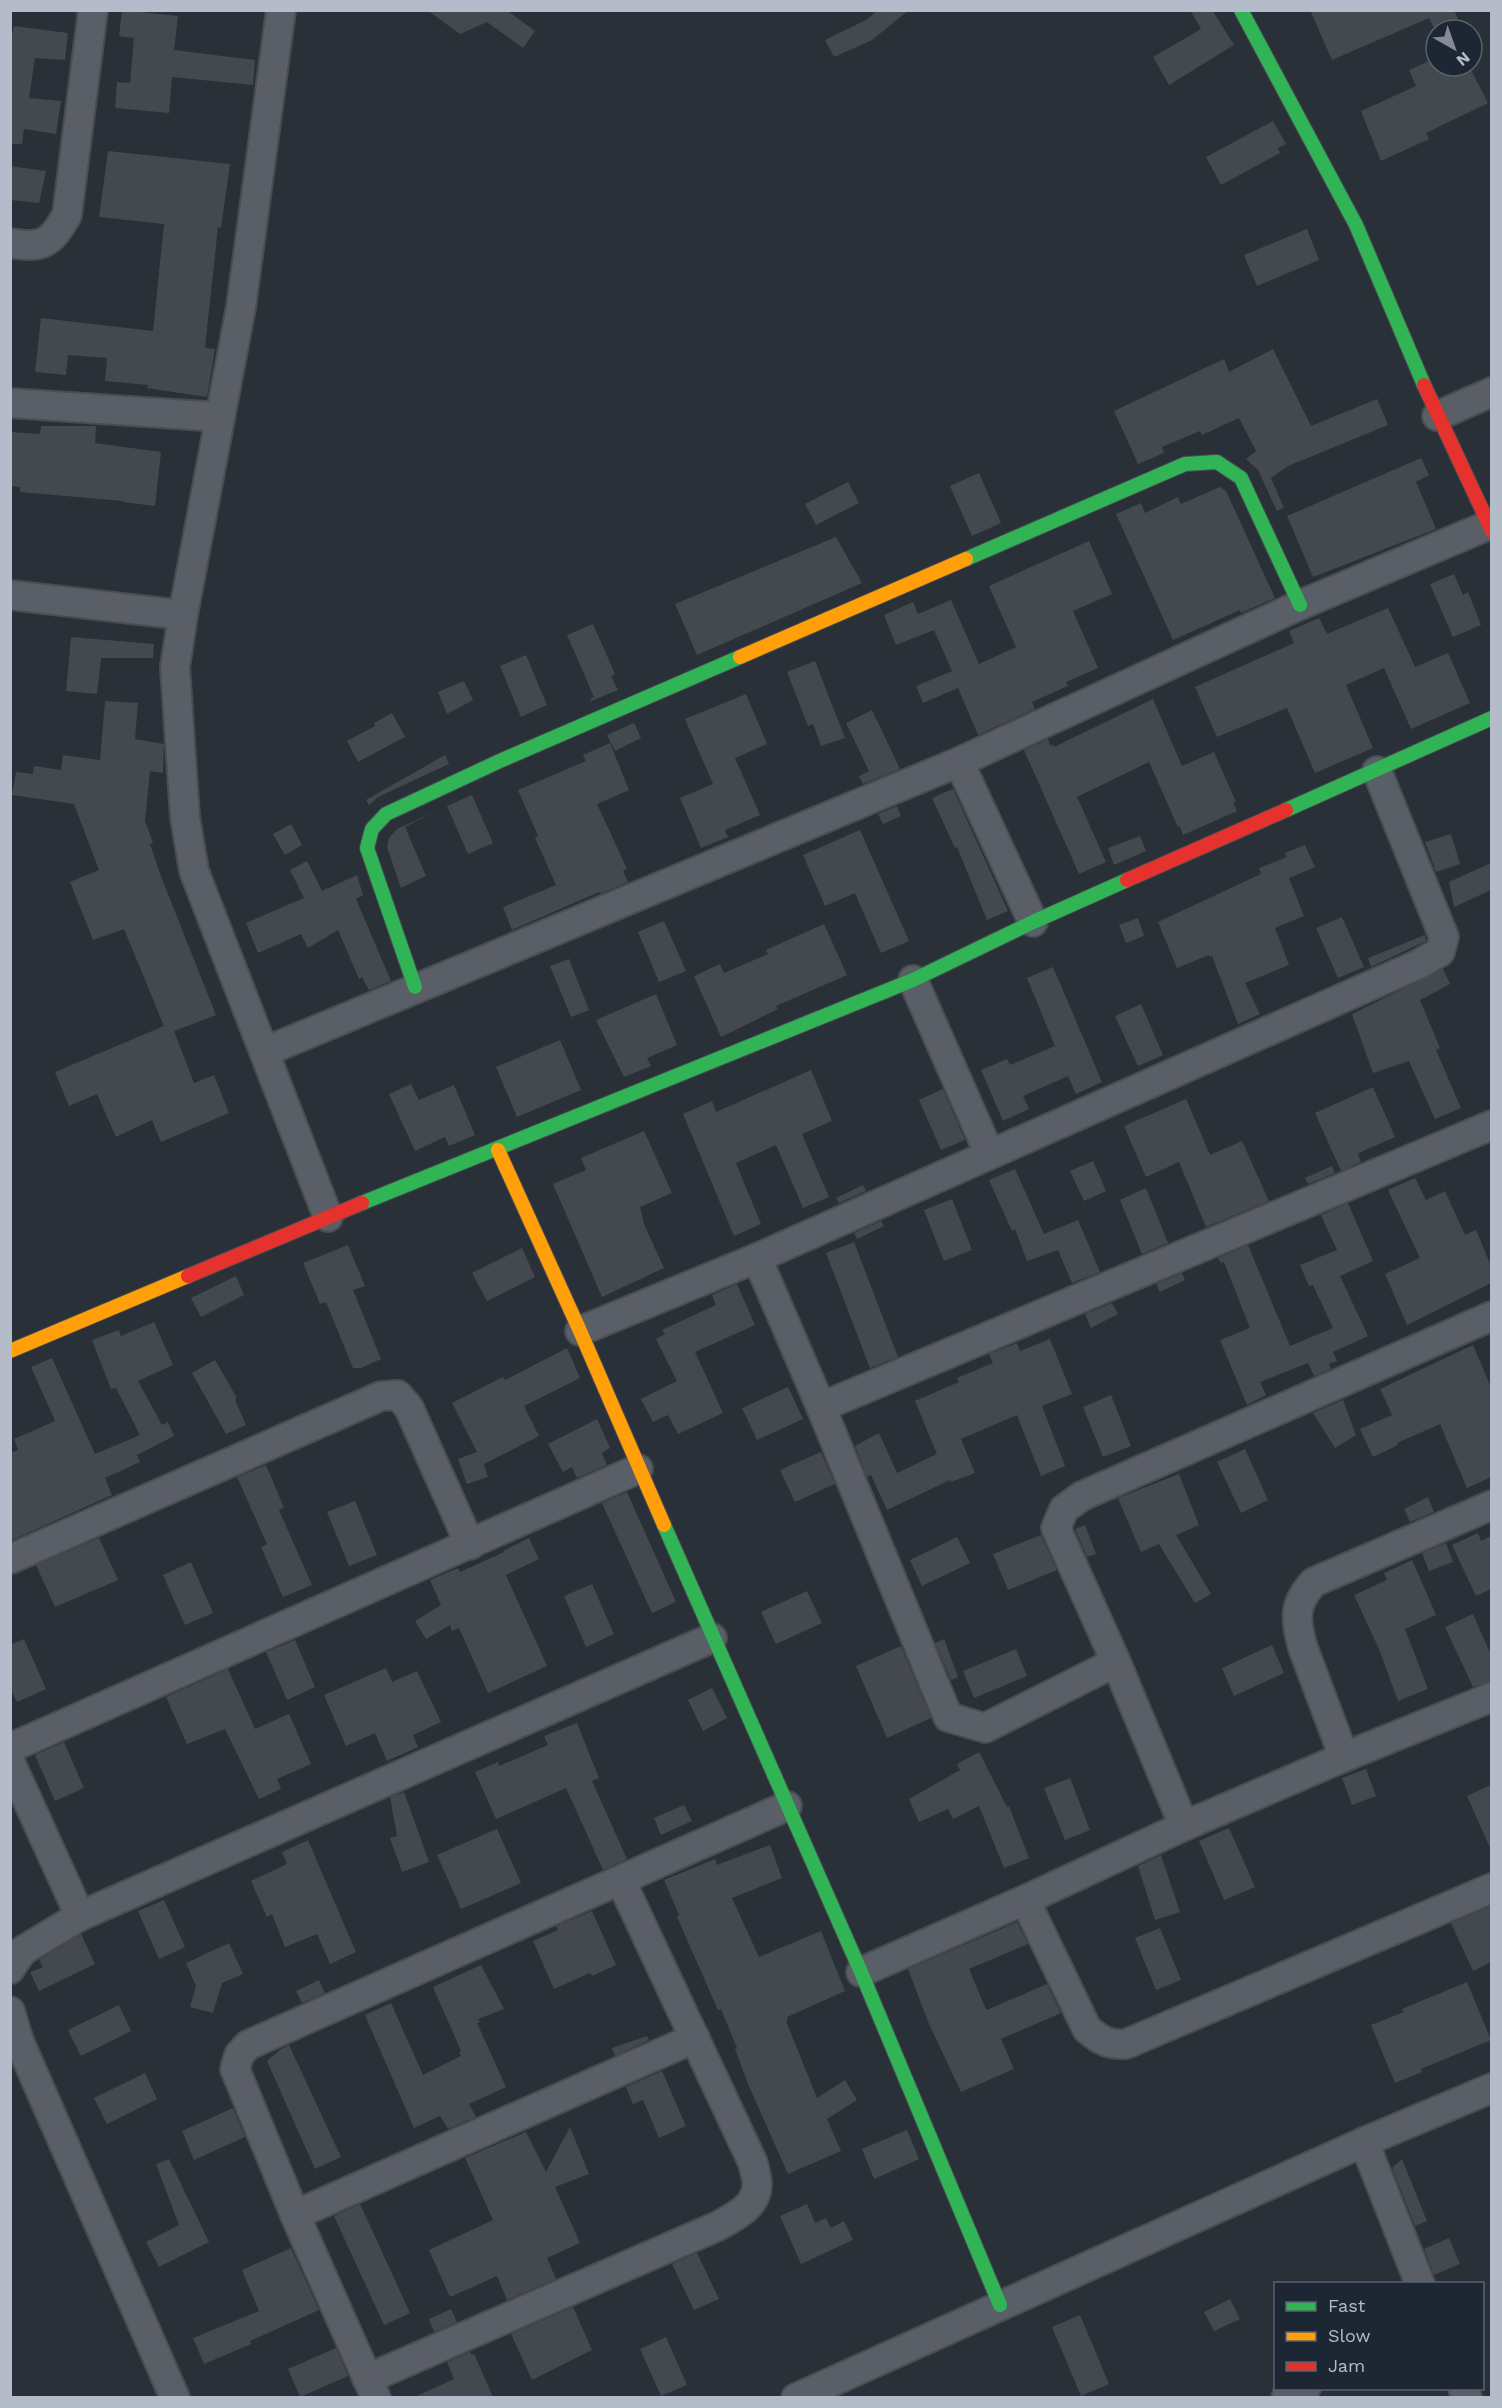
<svg xmlns="http://www.w3.org/2000/svg" width="1502" height="2408" font-family="'Work Sans',sans-serif">
	<style>
		.building { fill: #444950 }
		.lines { fill: none; stroke-linecap: round; stroke-linejoin: round }
		.street-casing { stroke: #484c53; stroke-width: 32 }
		.fast-casing { stroke: #484c53; stroke-width: 16 }
		.slow-casing { stroke: #484c53; stroke-width: 16 }
		.jam-casing { stroke: #484c53; stroke-width: 16 }
		.street { stroke: #5a5e66; stroke-width: 28 }
		.fast { stroke: #30b455; stroke-width: 14 }
		.slow { stroke: #ff9f0a; stroke-width: 14 }
		.jam { stroke: #e5322d; stroke-width: 14 }
	</style>
	<rect width="100%" height="100%" fill="#2a3038"/>
	<!-- building -->
	<g class="building">
		<path d="M122,10L178,16L174,50L255,60L253,85L172,77L169,113L115,108L117,82L130,83L134,38L119,36Z"/>
		<path d="M427,10H513L509,12L535,31L523,48L487,22L460,34Z"/>
		<path d="M878,10H909L872,40L834,57L825,40L866,20Z"/>
		<path d="M1190,10H1212L1234,45L1169,85L1153,57L1201,29Z"/>
		<path d="M1310,10H1454L1463,30H1435L1429,18L1332,60Z"/>
		<path d="M14,26L68,33L65,60L35,58L29,98L61,101L56,134L24,129L22,144H10V42Z"/>
		<path d="M1436,58V66H1469L1488,103L1426,133L1429,139L1381,161L1361,111L1416,86L1409,70Z"/>
		<path d="M1273,121L1286,144L1278,148L1280,153L1221,185L1206,157Z"/>
		<path d="M108,151L230,164L221,228L218,227L205,348L215,349L207,397L147,388L148,385L105,381L107,358L68,355L66,375L35,372L41,318L153,331L164,224L99,217Z"/>
		<path d="M10,166L46,171L39,203L10,200Z"/>
		<path d="M1307,229L1319,260L1257,286L1244,255Z"/>
		<path d="M1273,349L1311,426L1377,399L1388,425L1288,466L1271,478L1284,508L1277,511L1258,470L1246,459L1256,451L1239,418L1202,435L1200,431L1162,447L1164,453L1138,464L1114,411L1224,359L1229,372Z"/>
		<path d="M41,426H96L95,443L161,452L155,506L123,502V501L20,492V487L10,486V432L40,434Z"/>
		<path d="M1421,458L1429,475L1416,482L1436,529L1313,577L1287,516Z"/>
		<path d="M979,473L1001,523L972,536L950,486Z"/>
		<path d="M848,482L859,503L816,525L805,504Z"/>
		<path d="M1220,487L1226,491L1275,598L1241,613L1240,610L1173,640L1116,514L1141,503L1145,513L1178,497L1181,504Z"/>
		<path d="M836,537L862,583L697,655L675,604Z"/>
		<path d="M1089,541L1112,594L1073,611L1098,668L1066,682L1068,686L1032,702L1035,709L978,735L958,688L923,703L916,686L952,671L934,630L896,645L884,615L913,602L918,614L951,600L979,664L1016,647L989,586Z"/>
		<path d="M1454,574L1463,595L1468,592L1481,625L1453,637L1430,584Z"/>
		<path d="M1388,608L1415,667L1448,653L1470,703L1411,729L1384,668L1346,685L1373,748L1315,773L1287,708L1217,737L1195,687L1294,643L1289,631L1319,618L1327,634Z"/>
		<path d="M593,624L615,674L611,676L618,690L591,701L590,699L594,697L567,635Z"/>
		<path d="M71,637L154,644L153,658H101L97,694L66,691Z"/>
		<path d="M526,655L547,705L521,717L500,666Z"/>
		<path d="M815,661L845,738L821,746L813,724L808,726L787,672Z"/>
		<path d="M464,681L473,700L447,714L438,692Z"/>
		<path d="M746,694L767,744L735,758L760,815L725,830L728,837L701,848L680,798L713,784L685,719Z"/>
		<path d="M1153,699L1182,766L1214,752L1236,802L1233,803L1237,811L1183,835L1180,826L1178,827L1149,762L1077,797L1106,862L1079,874L1024,750L1048,739L1050,746L1053,745L1054,747Z"/>
		<path d="M105,701L138,703L135,739L164,744L163,773L150,771L145,821L153,843L150,844L162,879L216,1015L174,1031L194,1083L214,1075L229,1113L161,1142L152,1120L116,1137L97,1094L69,1106L55,1072L164,1026L124,929L93,940L70,882L99,870L74,804L12,795L16,772L33,774L34,766L61,770L63,755L100,760Z"/>
		<path d="M872,710L900,769L863,784L859,776L869,771L846,723Z"/>
		<path d="M392,713L405,737L358,762L347,741L375,726L374,723Z"/>
		<path d="M634,723L641,738L615,751L607,735Z"/>
		<path d="M610,743L629,790L597,804L627,869L623,871L628,882L600,894L599,892L512,930L503,907L556,885L535,838L538,836L518,790L586,761L583,755Z"/>
		<path d="M445,755L449,764L378,797L369,805L366,800Z"/>
		<path d="M953,789L1008,911L987,920L957,847L955,848L932,798Z"/>
		<path d="M472,795L493,843L468,854L447,806Z"/>
		<path d="M897,806L901,816L883,824L878,814Z"/>
		<path d="M434,812L405,827L426,876L401,888L387,847L389,838L397,829Z"/>
		<path d="M291,824L302,845L285,855L273,834Z"/>
		<path d="M860,830L909,941L881,953L855,893L825,906L803,855Z"/>
		<path d="M1451,834L1460,864L1436,872L1425,842Z"/>
		<path d="M1140,836L1146,851L1114,865L1108,848Z"/>
		<path d="M1305,845L1315,867L1289,878L1304,916L1275,928L1289,965L1245,983L1260,1014L1238,1024L1212,956L1210,957L1209,955L1177,968L1158,922L1261,874L1259,868L1287,857L1285,853Z"/>
		<path d="M307,861L322,891L357,875L363,895L356,899L391,981L369,990L362,977L359,979L338,930L308,948L301,934L258,953L246,923L304,898L290,870Z"/>
		<path d="M1491,863V890L1454,907L1449,882Z"/>
		<path d="M1342,917L1364,967L1338,978L1316,928Z"/>
		<path d="M1138,918L1144,936L1126,943L1119,925Z"/>
		<path d="M664,921L686,971L659,982L638,932Z"/>
		<path d="M824,924L847,975L776,1006L778,1009L721,1037L694,976L720,964L724,973L768,954L766,950Z"/>
		<path d="M1425,935L1426,941L1371,967L1368,958Z"/>
		<path d="M569,959L589,1010L571,1017L550,966Z"/>
		<path d="M1053,967L1102,1082L1076,1094L1068,1076L1023,1096L1029,1109L1003,1121L981,1070L1007,1059L1010,1065L1055,1046L1027,978Z"/>
		<path d="M1443,969L1450,984L1420,1000L1440,1048L1436,1050L1461,1108L1435,1119L1409,1061L1373,1073L1352,1014Z"/>
		<path d="M656,994L677,1045L647,1058L651,1066L624,1077L596,1020Z"/>
		<path d="M1141,1004L1163,1055L1138,1066L1115,1016Z"/>
		<path d="M560,1040L581,1090L517,1117L496,1067Z"/>
		<path d="M811,1070L832,1121L802,1134L829,1197L803,1208L776,1145L736,1163L761,1224L734,1236L683,1114L712,1101L716,1112Z"/>
		<path d="M411,1084L419,1100L454,1085L475,1135L449,1146L445,1137L415,1151L389,1094Z"/>
		<path d="M1373,1087L1395,1137L1363,1151L1358,1154L1361,1162L1341,1171L1315,1113Z"/>
		<path d="M943,1089L965,1140L941,1150L919,1100Z"/>
		<path d="M1186,1099L1210,1155L1242,1141L1269,1201L1206,1227L1179,1162L1146,1177L1124,1126Z"/>
		<path d="M644,1131L672,1193L640,1207L644,1224L664,1268L602,1297L553,1184L586,1170L581,1158Z"/>
		<path d="M1093,1161L1106,1191L1084,1201L1070,1171Z"/>
		<path d="M1332,1166L1335,1173L1308,1184L1305,1178Z"/>
		<path d="M1015,1169L1044,1234L1078,1220L1100,1272L1072,1283L1058,1250L1027,1261L1015,1229L1012,1231L989,1180Z"/>
		<path d="M1415,1178L1426,1200L1445,1191L1465,1235L1476,1230L1491,1266V1283L1407,1325L1385,1274L1420,1258L1388,1190Z"/>
		<path d="M863,1185L866,1191L839,1203L836,1198Z"/>
		<path d="M1146,1188L1168,1243L1142,1254L1120,1200Z"/>
		<path d="M952,1199L972,1250L944,1261L924,1210Z"/>
		<path d="M1348,1203L1373,1261L1340,1276L1368,1336L1333,1352L1337,1361L1329,1364L1331,1369L1314,1376L1308,1363L1260,1382L1266,1395L1247,1405L1220,1340L1250,1328L1224,1262L1221,1263L1218,1258L1248,1245L1290,1346L1333,1328L1313,1285L1309,1286L1300,1265L1337,1250L1321,1215Z"/>
		<path d="M881,1221L884,1226L857,1239L854,1233Z"/>
		<path d="M854,1242L898,1357L870,1368L826,1253Z"/>
		<path d="M348,1245L365,1286L353,1290L381,1359L361,1368H353L326,1302L320,1304L303,1263Z"/>
		<path d="M522,1248L535,1277L487,1301L472,1273Z"/>
		<path d="M1182,1273L1185,1280L1160,1292L1156,1284Z"/>
		<path d="M236,1276L244,1295L201,1317L191,1298Z"/>
		<path d="M737,1284L755,1325L695,1352L723,1413L678,1434L668,1415L653,1422L641,1399L677,1381L656,1339L665,1334L662,1330L716,1305L712,1295Z"/>
		<path d="M1112,1303L1118,1314L1091,1328L1085,1314Z"/>
		<path d="M154,1322L173,1365L138,1381L162,1425L168,1422L174,1436L137,1455L140,1462L105,1478L112,1495L10,1541V1453L18,1450L14,1439L55,1421L31,1367L52,1358L95,1454L140,1435L116,1388L111,1389L92,1340L119,1330L121,1336Z"/>
		<path d="M1050,1339L1072,1394L1042,1406L1065,1466L1041,1476L1017,1415L961,1439L975,1473L951,1482L950,1480L887,1510L871,1475L867,1477L855,1446L879,1433L897,1473L937,1454L915,1401L959,1382L957,1378L993,1363L989,1354L1017,1343L1020,1351Z"/>
		<path d="M1473,1345L1491,1387V1477L1467,1488L1440,1424L1397,1443L1398,1445L1373,1457L1360,1429L1392,1415L1380,1389Z"/>
		<path d="M567,1348L580,1378L524,1406L539,1436L484,1464L488,1477L467,1484L458,1459L477,1452L452,1403L503,1377L505,1380Z"/>
		<path d="M215,1360L237,1398L235,1400L246,1425L226,1434L192,1373Z"/>
		<path d="M788,1387L803,1419L757,1440L742,1408Z"/>
		<path d="M1111,1395L1131,1446L1103,1457L1083,1407Z"/>
		<path d="M1343,1400L1356,1435L1335,1448L1313,1413Z"/>
		<path d="M597,1419L610,1448L602,1453L607,1465L577,1478L572,1467L563,1472L548,1444Z"/>
		<path d="M1245,1449L1268,1500L1241,1513L1217,1462Z"/>
		<path d="M821,1452L835,1484L795,1502L780,1470Z"/>
		<path d="M266,1465L284,1508L279,1510L312,1585L283,1597L261,1547L267,1544L237,1477Z"/>
		<path d="M1179,1474L1199,1525L1176,1535L1211,1594L1195,1603L1159,1544L1141,1552L1118,1498Z"/>
		<path d="M627,1492L676,1602L652,1613L602,1503Z"/>
		<path d="M1428,1497L1434,1512L1410,1522L1404,1509Z"/>
		<path d="M355,1501L377,1555L349,1566L327,1512Z"/>
		<path d="M1085,1525L1096,1554L1087,1557L1075,1529Z"/>
		<path d="M1478,1533L1481,1541L1491,1536V1589L1476,1596L1452,1545Z"/>
		<path d="M1041,1535L1057,1570L1008,1590L993,1554Z"/>
		<path d="M957,1537L970,1563L922,1586L910,1560Z"/>
		<path d="M99,1538L118,1580L55,1607L36,1565Z"/>
		<path d="M529,1538L539,1559L506,1575L547,1666L488,1693L459,1628L452,1631L450,1625L426,1639L415,1621L441,1605L430,1580L458,1568L460,1572L504,1552L503,1551Z"/>
		<path d="M1446,1543L1453,1562L1429,1571L1422,1553Z"/>
		<path d="M1412,1560L1436,1615L1405,1629L1428,1689L1398,1701L1379,1649L1354,1595L1387,1580L1384,1573Z"/>
		<path d="M191,1562L213,1613L185,1625L163,1575Z"/>
		<path d="M592,1584L614,1634L586,1647L564,1596Z"/>
		<path d="M807,1591L822,1623L776,1644L761,1612Z"/>
		<path d="M1473,1614L1491,1655V1681L1473,1687L1445,1627Z"/>
		<path d="M24,1639L46,1689L17,1702L10,1688V1645Z"/>
		<path d="M944,1639L958,1677L951,1680L935,1643Z"/>
		<path d="M295,1640L315,1687L287,1700L266,1652Z"/>
		<path d="M1272,1645L1284,1673L1234,1696L1222,1668Z"/>
		<path d="M901,1646L931,1718L887,1738L856,1666Z"/>
		<path d="M1016,1649L1027,1676L974,1698L963,1671Z"/>
		<path d="M386,1668L392,1682L417,1671L441,1722L413,1735L418,1747L387,1761L375,1733L346,1746L324,1695Z"/>
		<path d="M228,1669L255,1729L289,1714L311,1764L277,1779L281,1789L259,1799L225,1729L187,1744L166,1697Z"/>
		<path d="M712,1688L727,1718L703,1731L688,1700Z"/>
		<path d="M577,1723L599,1778L592,1781L627,1859L603,1870L566,1788L496,1819L475,1772L498,1762L499,1766L548,1745L544,1736Z"/>
		<path d="M64,1742L84,1788L55,1801L35,1755Z"/>
		<path d="M979,1752L1007,1807L1009,1806L1029,1858L1004,1868L979,1806L953,1819L948,1809L919,1822L909,1799L960,1770L957,1764Z"/>
		<path d="M1366,1769L1376,1796L1352,1805L1342,1778Z"/>
		<path d="M1070,1778L1090,1830L1065,1840L1044,1788Z"/>
		<path d="M1491,1785V1850L1467,1796Z"/>
		<path d="M404,1792L429,1862L402,1872L390,1838L397,1836L390,1797Z"/>
		<path d="M684,1805L692,1821L661,1835L654,1818Z"/>
		<path d="M1229,1828L1255,1887L1224,1900L1199,1841Z"/>
		<path d="M497,1829L521,1883L461,1909L437,1855Z"/>
		<path d="M308,1840L356,1952L330,1964L317,1934L285,1947L272,1914L267,1917L251,1881L287,1864L282,1852Z"/>
		<path d="M770,1845L782,1878L732,1898L759,1957L821,1931L845,1991L787,2017L788,2020L786,2021L817,2098L845,2080L857,2100L827,2119L841,2151L788,2174L748,2084L735,2049L737,2048L721,2009L718,2010L677,1917L679,1915L664,1880L715,1859L717,1865Z"/>
		<path d="M1161,1855L1180,1912L1155,1920L1138,1866Z"/>
		<path d="M164,1900L185,1947L159,1959L138,1911Z"/>
		<path d="M1491,1906V1962L1473,1971L1451,1923Z"/>
		<path d="M592,1911L616,1965L592,1976L590,1973L554,1989L533,1941L558,1930L556,1926Z"/>
		<path d="M1017,1922L1028,1944L969,1969L985,2007L987,2010L1047,1984L1061,2013L1001,2039L1014,2069L961,2092L929,2024L908,1969Z"/>
		<path d="M1160,1928L1181,1980L1156,1990L1135,1938Z"/>
		<path d="M81,1934L95,1964L39,1991L30,1972L43,1967L39,1960Z"/>
		<path d="M229,1943L243,1974L222,1983L213,2013L190,2007L196,1986L186,1963Z"/>
		<path d="M481,1965L504,2009L478,2019L480,2022L477,2023L506,2087L469,2104L476,2117L448,2129L440,2116L414,2128L365,2015L391,2003L423,2075L461,2056L459,2052L461,2051L433,1987Z"/>
		<path d="M319,1980L325,1993L302,2003L296,1991Z"/>
		<path d="M1467,1982L1491,2040L1421,2069L1422,2072L1395,2083L1371,2025L1404,2012L1402,2009Z"/>
		<path d="M119,2005L131,2031L81,2056L68,2030Z"/>
		<path d="M647,2036L649,2040L615,2056L612,2048Z"/>
		<path d="M289,2045L341,2157L315,2169L267,2061L281,2049Z"/>
		<path d="M662,2071L686,2126L659,2138L643,2100L633,2104L626,2087Z"/>
		<path d="M145,2073L157,2099L107,2124L94,2098Z"/>
		<path d="M233,2108L245,2137L194,2160L182,2131Z"/>
		<path d="M570,2127L589,2174L555,2187L580,2243L547,2258L556,2279L507,2300L497,2276L450,2297L429,2250L493,2220L465,2158L526,2132L546,2172Z"/>
		<path d="M907,2130L919,2159L874,2179L862,2149Z"/>
		<path d="M169,2159L209,2242L159,2267L146,2242L179,2225L156,2164Z"/>
		<path d="M1402,2159L1427,2221L1415,2226L1392,2168Z"/>
		<path d="M360,2204L410,2313L384,2325L334,2216Z"/>
		<path d="M807,2204L815,2223L826,2218L831,2228L844,2221L853,2240L801,2264L780,2216Z"/>
		<path d="M1449,2238L1460,2264L1434,2275L1424,2249Z"/>
		<path d="M291,2248L319,2310L250,2341L251,2344L204,2364L193,2338L259,2311L242,2270Z"/>
		<path d="M697,2253L719,2299L694,2310L672,2264Z"/>
		<path d="M1230,2299L1240,2319L1214,2331L1204,2312Z"/>
		<path d="M573,2307L592,2350L532,2380L511,2334Z"/>
		<path d="M451,2309L457,2322L434,2332L429,2319Z"/>
		<path d="M1080,2315L1109,2384L1081,2396L1052,2327Z"/>
		<path d="M666,2337L687,2385L661,2396L640,2349Z"/>
		<path d="M336,2348L348,2376L300,2397L288,2369Z"/>
		<path d="M470,2352L472,2355L474,2354L493,2397H415L454,2379L447,2362Z"/>
	</g>
	<g class="lines">
		<!-- street casing -->
		<g class="street-casing">
			<g id="street">
				<path d="M281,10L241,307L183,615L175,667L185,817L194,871L328,1217"/>
				<path d="M10,243C43,249 51,243 67,215L93,10"/>
				<path d="M10,403L220,417"/>
				<path d="M1437,416L1492,392"/>
				<path d="M10,595L183,615"/>
				<path d="M959,762L1033,922"/>
				<path d="M913,980L989,1153"/>
				<path d="M264,1052L959,762L1300,605L1489,525"/>
				<path d="M757,1258L821,1407L948,1717L985,1728L1116,1662"/>
				<path d="M580,1331L757,1258L1419,964L1440,952L1444,937L1377,771"/>
				<path d="M821,1407L1492,1125"/>
				<path d="M10,1559L381,1396L398,1395L409,1408L470,1545"/>
				<path d="M10,1748L638,1469"/>
				<path d="M1344,1757L1303,1648C1295,1620 1293,1604 1314,1582L1492,1505"/>
				<path d="M10,1762L80,1916"/>
				<path d="M1184,1826L1116,1662L1056,1528L1064,1509L1082,1496L1492,1316"/>
				<path d="M1025,1900L1087,2029C1101,2041 1109,2045 1126,2044L1492,1888"/>
				<path d="M10,1969L22,1951L80,1916L712,1638"/>
				<path d="M861,1972L1025,1900L1184,1826L1344,1757L1492,1697"/>
				<path d="M10,2011L19,2041L175,2398"/>
				<path d="M1364,2142L1420,2284"/>
				<path d="M295,2215L695,2038"/>
				<path d="M367,2379L718,2226C734,2217 756,2207 757,2186C758,2179 754,2170 753,2163L621,1881"/>
				<path d="M1463,2388L1467,2398"/>
				<path d="M376,2398L295,2215L235,2069L239,2055L248,2045L787,1806"/>
				<path d="M796,2398L1364,2142L1492,2088"/>
				<path d="M1286,2398L1306,2388"/>
			</g>
		</g>
		<!-- fast casing -->
		<g class="fast-casing">
			<g id="fast">
				<path d="M1241,10L1356,225L1424,385"/>
				<path d="M966,559L1185,464L1217,462L1241,478L1300,605"/>
				<path d="M1286,810L1492,718"/>
				<path d="M415,987L367,848L372,829L386,814L502,760L740,657"/>
				<path d="M362,1203L913,980L1033,922L1127,880"/>
				<path d="M664,1525L861,1972L1000,2305"/>
			</g>
		</g>
		<!-- slow casing -->
		<g class="slow-casing">
			<g id="slow">
				<path d="M740,657L966,559"/>
				<path d="M498,1150L580,1331L664,1525"/>
				<path d="M10,1351L188,1276"/>
			</g>
		</g>
		<!-- jam casing -->
		<g class="jam-casing">
			<g id="jam">
				<path d="M1424,385L1492,531"/>
				<path d="M1127,880L1286,810"/>
				<path d="M188,1276L362,1203"/>
			</g>
		</g>
		<!-- street -->
		<use href="#street" class="street"/>
		<!-- fast -->
		<use href="#fast" class="fast"/>
		<!-- slow -->
		<use href="#slow" class="slow"/>
		<!-- jam -->
		<use href="#jam" class="jam"/>
	</g>
	<!-- border -->
	<rect width="1502" height="2408" fill="none" stroke="#b4bcc9" stroke-width="24"/>
	<!-- legend -->
	<rect x="1274" y="2282" width="210" height="108" fill="#1d2633" stroke="#59626f" stroke-width="1.5"/>
	<rect x="1286" y="2302" width="30" height="9" fill="#30b455" stroke="#59626f" stroke-width="1.5"/>
	<text x="1328" y="2312" font-size="18" fill="#b4bcc9">Fast</text>
	<rect x="1286" y="2332" width="30" height="9" fill="#ff9f0a" stroke="#59626f" stroke-width="1.5"/>
	<text x="1328" y="2342" font-size="18" fill="#b4bcc9">Slow</text>
	<rect x="1286" y="2362" width="30" height="9" fill="#e5322d" stroke="#59626f" stroke-width="1.5"/>
	<text x="1328" y="2372" font-size="18" fill="#b4bcc9">Jam</text>
	<!-- north arrow -->
	<g transform="translate(1454 48) rotate(140)"><circle r="28" fill="#1d2633" stroke="#59626f" stroke-width="1.5"/>
	<path d="M0-4.5L10 22L0 15L-10 22Z" fill="#848b96"/>
	<text y="-9" font-size="16" font-weight="bold" text-anchor="middle" fill="#b4bcc9">N</text>
	</g>
</svg>
